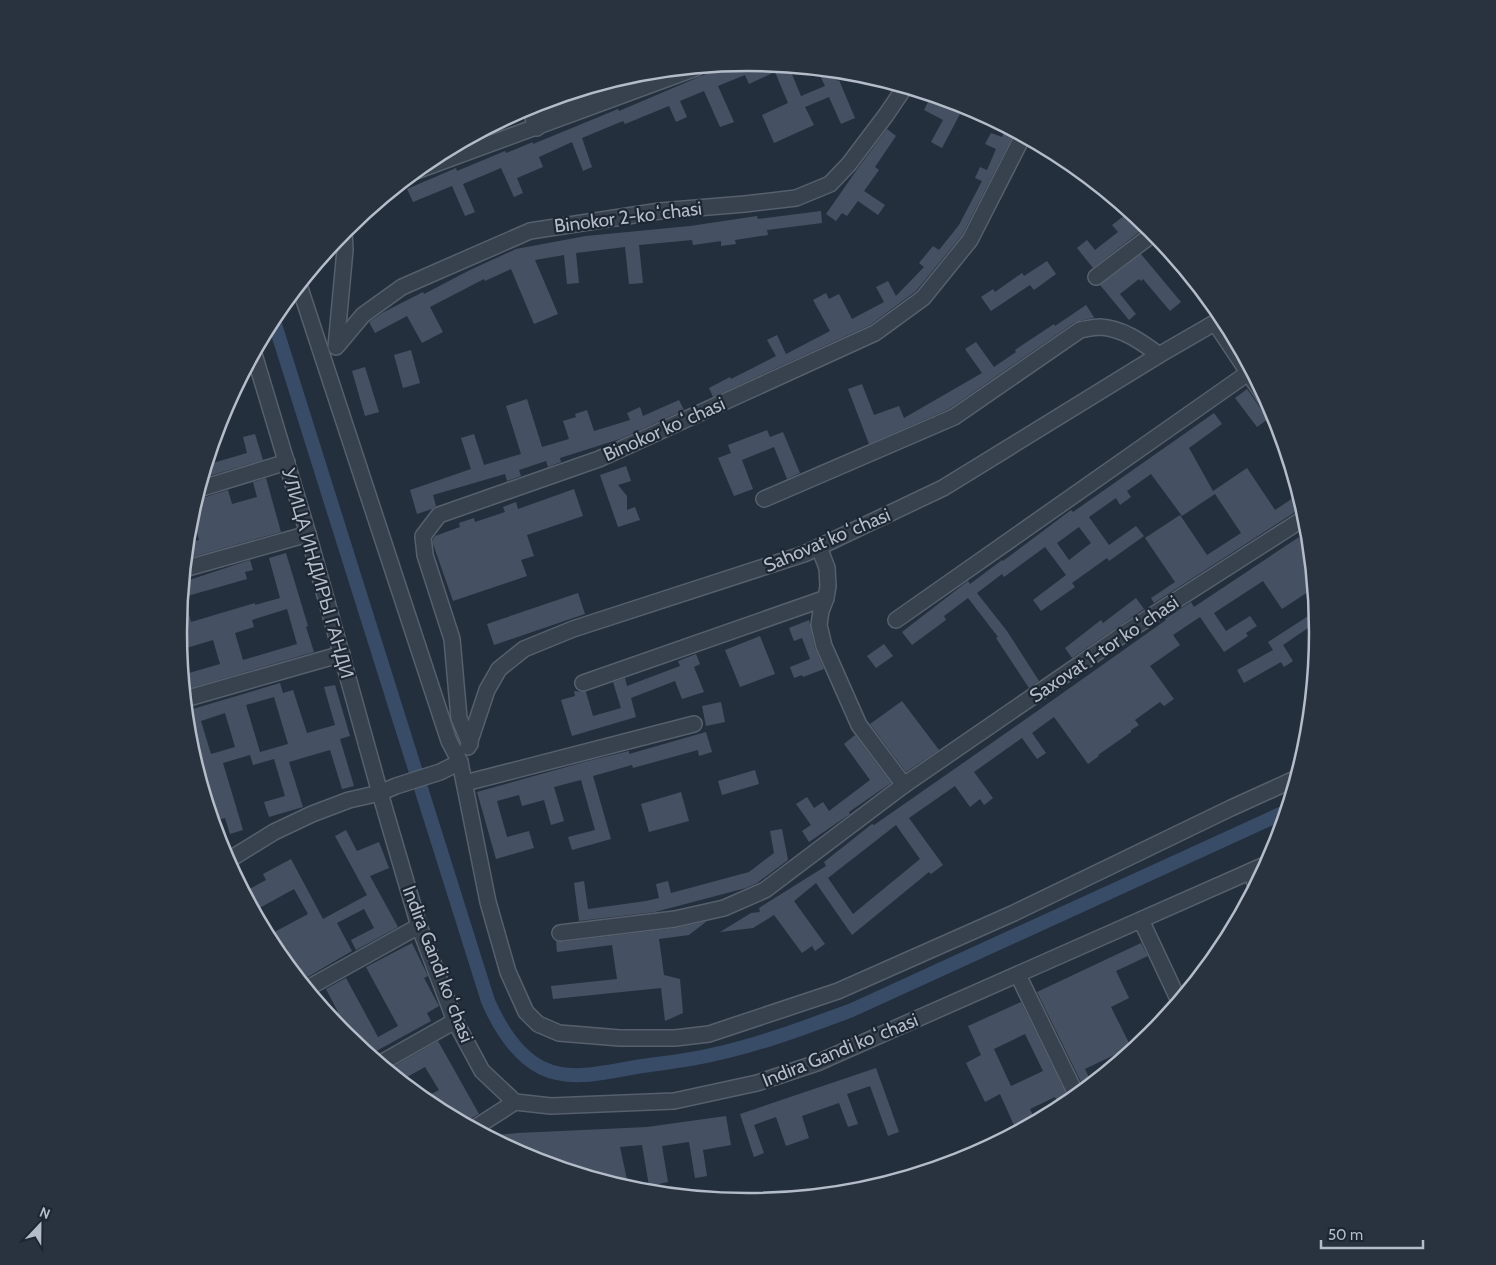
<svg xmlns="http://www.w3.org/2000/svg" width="1496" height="1265" font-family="Cabin,sans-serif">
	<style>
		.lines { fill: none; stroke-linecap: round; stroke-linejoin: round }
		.canal { stroke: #394c67; stroke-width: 14 }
		.building { fill: #455162; fill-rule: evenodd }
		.minor-casing { stroke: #565f6c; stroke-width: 18 }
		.minor { stroke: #38414e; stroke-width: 15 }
		.labels { text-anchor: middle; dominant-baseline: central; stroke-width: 4.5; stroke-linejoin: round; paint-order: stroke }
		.street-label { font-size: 19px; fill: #b4bcc9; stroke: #1d2633 }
		.rim { fill: none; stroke: #b4bcc9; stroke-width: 2.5 }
	</style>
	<rect width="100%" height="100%" fill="#242f3e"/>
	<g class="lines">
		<!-- canal -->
		<path class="canal" d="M273,318L488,1001C499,1026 516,1055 542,1068C571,1082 606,1072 636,1067C661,1063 686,1061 711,1055C759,1045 806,1027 852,1010L1287,811"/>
	</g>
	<!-- building -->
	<g class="building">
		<path d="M748,62L789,67L801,96L825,86L817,69L833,71L837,81L839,80L855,118L841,124L829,97L805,107L814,125L774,143L762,115L788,103L775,72L749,84L745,75L718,86L734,122L720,127L704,91L680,101L687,117L676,122L669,106L625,124L623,121L582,138L592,167L583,171L572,142L539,157L543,167L517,178L523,193L514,197L501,168L463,184L475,212L465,216L452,186L413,202L407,189L456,168L457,171L505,151L506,153L533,142V144L618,109L619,111L727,65Z"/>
		<path d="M930,98L960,114L942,148L931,142L943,120L924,110Z"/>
		<path d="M1006,127L1015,132L962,235L916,291L870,325L713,397L709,388L730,377L731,379L776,356L767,340L777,335L786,354L830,331L813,300L826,293L829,299L839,294L852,319L884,302L876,287L888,281L896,296L924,267L919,263L933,246L939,250L959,225L982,181L975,178L980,167L987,170L996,149L985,144L991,133L1002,137Z"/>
		<path d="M887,129L896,136L875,167L879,170L864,191L885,205L878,215L858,201L847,216L842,213L836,221L826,214L856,171Z"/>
		<path d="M821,211L822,223L767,230L768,235L735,240L736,244L721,246V241L693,245L692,240L639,245L643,283L629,284L625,247L576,253L579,283L567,284L564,255L535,260L558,314L534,324L511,269L485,281L484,279L430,307L443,332L422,343L407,316L375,333L369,322L382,313L423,292L424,294L470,270L516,249L586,236L690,226L757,216L758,219Z"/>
		<path d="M1129,212L1147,226L1093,268L1077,248L1087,240L1095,250L1118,232L1112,225Z"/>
		<path d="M1141,254L1181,302L1170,311L1143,279L1141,281L1139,279L1120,294L1136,314L1129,320L1100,285Z"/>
		<path d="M1047,261L1056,274L1034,290L1030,285L991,311L981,297L993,289L995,292L1022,273L1024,276Z"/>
		<path d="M1086,305L1094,317L1093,318L1075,322L949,409L869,444L848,389L862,384L874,415L899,406L904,418L982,373L965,349L976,342L994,367L1016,352L1015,350L1054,324L1055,326Z"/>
		<path d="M411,350L420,383L403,388L394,355Z"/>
		<path d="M365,367L379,412L365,416L352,371Z"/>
		<path d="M1247,389L1268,419L1257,427L1235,398Z"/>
		<path d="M527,399L542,447L569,439L563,421L576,417L575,414L587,410L594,431L630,420L627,413L640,407L643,416L679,400L684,410L620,439L560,458L561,462L548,467L546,461L519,470L521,476L507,481L505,474L433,495L436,506L432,509L417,514L410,490L471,469L461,438L474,434L484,465L521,454L506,406Z"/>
		<path d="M1214,413L1222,424L1189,448L1213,491L1247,468L1275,510L1299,494L1303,507L1154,603L1151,598L1175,582L1145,538L1180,515L1207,555L1241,533L1215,494L1182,516L1151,474L1127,491L1131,497L1120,505L1116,498L1089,517L1109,545L1136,526L1144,536L1109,561L1107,558L1072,583L1075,587L1041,611L1033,600L1066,575L1045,547L1004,577L1002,574L977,593L1007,631L1039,681L1029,688L996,638L998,637L968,598L944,616L946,620L912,645L902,632L968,581L970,584L1002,560L1003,561L1071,510L1073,512ZM1079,527L1091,543L1069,560L1057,543Z"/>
		<path d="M767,430L770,437L783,432L800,473L787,479L774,447L742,460L753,489L734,496L718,458L731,453L728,445Z"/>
		<path d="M255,434L263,460L202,478L206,465L247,453L243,437Z"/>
		<path d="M626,466L631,481L618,485L627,496V510L635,507L640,520L618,527L600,475Z"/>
		<path d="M266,478L281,532L185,559L187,543L199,540L192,513L196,498H202L228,490L232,504L257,497L253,482Z"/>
		<path d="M574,489L583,516L527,535L534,556L521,560L527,576L453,601L433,544V539L435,536L460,527L459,523L474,518L475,522L505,512L503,507L516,502L518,509Z"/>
		<path d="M1308,533L1314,588L1282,609L1263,581L1214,613L1226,631L1250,616L1257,626L1246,633L1248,636L1224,652L1200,617L1173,635L1180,645L1150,666L1174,699L1164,706L1160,702L1135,720L1139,725L1131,730V732L1098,755L1099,756L1088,764L1054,717L1032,733L1046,753L1037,759L1022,738L974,772L993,798L984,805L980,799L970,807L955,786L909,818L943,865L931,874L929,872L852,935L816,883L794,901L825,944L815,951L812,946L802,953L774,915L753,928L720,932L751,913L760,912L759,908L826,866L824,862L872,824L874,825L996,740L1166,620L1165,619L1191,602L1194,607L1299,537L1300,539ZM896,825L920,859L853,914L828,878Z"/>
		<path d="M286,553L308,626L306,627L314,652L184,690L182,675L220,664L213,640L180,650L178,632L183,582L250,560L253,570L245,572L247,579L184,597L191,622L255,603V605L280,598L269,558ZM287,609L297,644L243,660L235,633L254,627L252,620Z"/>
		<path d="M578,593L585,614L494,645L487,624Z"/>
		<path d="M1136,598L1144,609L1072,658L1065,648L1101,620L1103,623Z"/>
		<path d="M1316,611L1317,622L1283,645L1293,661L1284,667L1281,662L1244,683L1237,670L1273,650L1268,642Z"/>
		<path d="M809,620L815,648L824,669L803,677L802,675L794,678L790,667L810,659L802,638L794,641L789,628Z"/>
		<path d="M760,636L775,674L740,687L725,650Z"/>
		<path d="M884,644L893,656L876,668L867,656Z"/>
		<path d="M696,654L700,664L694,667L704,692L682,699L675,681L631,698L636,717L572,736L561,700L575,696L574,691L586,692L593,716L621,708L613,682L625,678L627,686L680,666L678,661Z"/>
		<path d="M280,683L283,693L293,690L307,733L335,725L324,687L335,685L350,736L340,739L354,786L342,789L330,750L289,762L303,807L269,817L264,802L285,796L274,759L253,765L250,755L223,763L243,830L230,834L225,818L213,821L189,743L186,711ZM274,697L288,744L260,752L246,705ZM225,713L235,747L211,754L201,721Z"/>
		<path d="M902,701L939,750L906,772L870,724Z"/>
		<path d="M721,702L725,722L706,726L702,706Z"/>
		<path d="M706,732L712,752L699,756L698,750L633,768L632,765L593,776L611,839L572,850L568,837L595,830L581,780L554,787L564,821L551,825L544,800L522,806L519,795L497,801L507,837L529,831L534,848L496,859L477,792L588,761L629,751V754Z"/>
		<path d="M855,735L891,783L849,812L850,814L809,842L802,831L811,825L796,804L807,797L814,808L823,802L829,811L870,780L844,744Z"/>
		<path d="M755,770L759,784L722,795L718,781Z"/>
		<path d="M681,792L689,821L649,832L641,804Z"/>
		<path d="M782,829L788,860L757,883L746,888L655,912L579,921L574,883L584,881L588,909L646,901L659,898L656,884L668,881L671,893L749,872L774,853L770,831Z"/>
		<path d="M346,830L357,851L379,842L389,868L370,876L398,927L356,950L351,940L374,928L364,909L337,923L352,951L304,979L303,978L299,980L290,968L295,965L286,947L276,952L267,936L308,914L294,889L254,911L244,892L266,880L263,874L291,859L323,919L367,895L335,836Z"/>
		<path d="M707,921L689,935L659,939L664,975L680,979L683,1013L665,1021L661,988L553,999L551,986L617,979L612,945L557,952L556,941L561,942L676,928Z"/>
		<path d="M412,943L428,976L424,978L439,1006L427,1013L431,1021L369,1055L353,1042L343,1024L338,1027L329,1017L338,1012L326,989L346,978L378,1037L398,1026L366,967Z"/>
		<path d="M1141,943L1148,956L1116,971L1129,998L1111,1007L1131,1047L1085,1069L1092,1084L1085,1090L1037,992Z"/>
		<path d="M1021,1002L1070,1102L1061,1109L1055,1097L1030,1109L1036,1122L1017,1132L1000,1094L985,1102L966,1063L981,1055L968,1026ZM1025,1034L1043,1071L1011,1086L994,1049Z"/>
		<path d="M438,1041L479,1114L463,1123L431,1106L422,1099L439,1090L425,1067L400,1081L387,1070Z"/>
		<path d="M876,1068L899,1132L888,1136L870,1086L847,1094L858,1124L848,1127L839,1103L802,1116L809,1138L786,1146L776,1117L754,1125L764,1153L754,1157L740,1114Z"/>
		<path d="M726,1116L731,1145L703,1150L707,1176L695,1178L689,1142L662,1146L668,1182L649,1186L642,1145L620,1147L629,1189L530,1159L487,1136L518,1133L647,1127Z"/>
	</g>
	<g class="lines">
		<!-- minor casing -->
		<g class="minor-casing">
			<g id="minor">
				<path d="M537,128L533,118L640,73"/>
				<path d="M416,171L696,68"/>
				<path d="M1096,277L1154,233"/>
				<path d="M299,285L449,741L460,762L488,902L508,972L526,1012L538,1024L559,1033L620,1038H675L709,1034L838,991L1014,913L1231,808L1297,778"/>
				<path d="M1216,324L1270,405"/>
				<path d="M337,346L363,315L402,287L530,231L660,211L745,204L796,198L830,184L849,164L886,115L905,87"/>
				<path d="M336,347L345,250L344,231"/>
				<path d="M254,354L308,534L380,793L419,926L455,1021L482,1071L515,1102L551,1106L674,1101L757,1083L817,1063L1267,864"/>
				<path d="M199,489L287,462"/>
				<path d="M764,499L954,417L1080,330C1086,329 1093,327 1100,327C1122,328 1142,342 1159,355"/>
				<path d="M819,547L827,568L828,586L826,598L821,611L819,625L824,646L859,725L904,785"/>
				<path d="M184,569L308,534"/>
				<path d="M896,620L1248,373"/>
				<path d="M583,683L826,598"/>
				<path d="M185,699L342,654"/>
				<path d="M470,744L459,718L452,639L425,555L423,536L439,515L599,459L875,333L923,298L970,240L1023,136"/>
				<path d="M468,747L487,690L499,669L524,649L573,629L804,554L819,547L943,488L1159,355L1223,318"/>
				<path d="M465,783L694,724"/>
				<path d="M227,861L274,832L312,814L349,800L380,793L396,786L440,772L460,762"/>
				<path d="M1251,871L1256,886"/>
				<path d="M1141,920L1179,1001"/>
				<path d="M560,933L675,919L724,908L765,890L904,785L1128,631L1306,517"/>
				<path d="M1018,975L1077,1096"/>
				<path d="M306,989L419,926"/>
				<path d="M379,1064L455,1021"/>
				<path d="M473,1129L515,1102"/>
			</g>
		</g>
		<!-- minor -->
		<use href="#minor" class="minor"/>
	</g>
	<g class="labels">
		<!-- street labels -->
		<g class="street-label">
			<text transform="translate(628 217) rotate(-7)">Binokor 2-koʻchasi</text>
			<text transform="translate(664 429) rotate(-24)">Binokor koʻchasi</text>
			<text transform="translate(827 540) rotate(-23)">Sahovat koʻchasi</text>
			<text transform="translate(318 573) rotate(74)">УЛИЦА ИНДИРЫ ГАНДИ</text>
			<text transform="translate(1104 649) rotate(-34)">Saxovat 1-tor koʻchasi</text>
			<text transform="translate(438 964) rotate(69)">Indira Gandi koʻchasi</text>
			<text transform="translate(840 1050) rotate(-22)">Indira Gandi koʻchasi</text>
		</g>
	</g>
	<!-- crop -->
	<path d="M0 0H1496V1265H0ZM187 632a561 561 0 1 1 1122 0a561 561 0 1 1-1122 0Z" fill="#29323f" fill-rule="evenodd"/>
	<path class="rim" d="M187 632a561 561 0 1 1 1122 0a561 561 0 1 1-1122 0Z"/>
	<!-- north arrow -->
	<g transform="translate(40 1225) rotate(22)" stroke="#1d2633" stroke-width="4" paint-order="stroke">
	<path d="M0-4L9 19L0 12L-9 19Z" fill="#b4bcc9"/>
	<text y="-8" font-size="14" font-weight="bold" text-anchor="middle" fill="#b4bcc9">N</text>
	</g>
	<!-- scale -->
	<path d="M1321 1240v8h102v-8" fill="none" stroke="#b4bcc9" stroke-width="2.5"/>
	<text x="1328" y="1240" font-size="15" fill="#b4bcc9" stroke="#1d2633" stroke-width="4" paint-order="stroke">50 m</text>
</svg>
